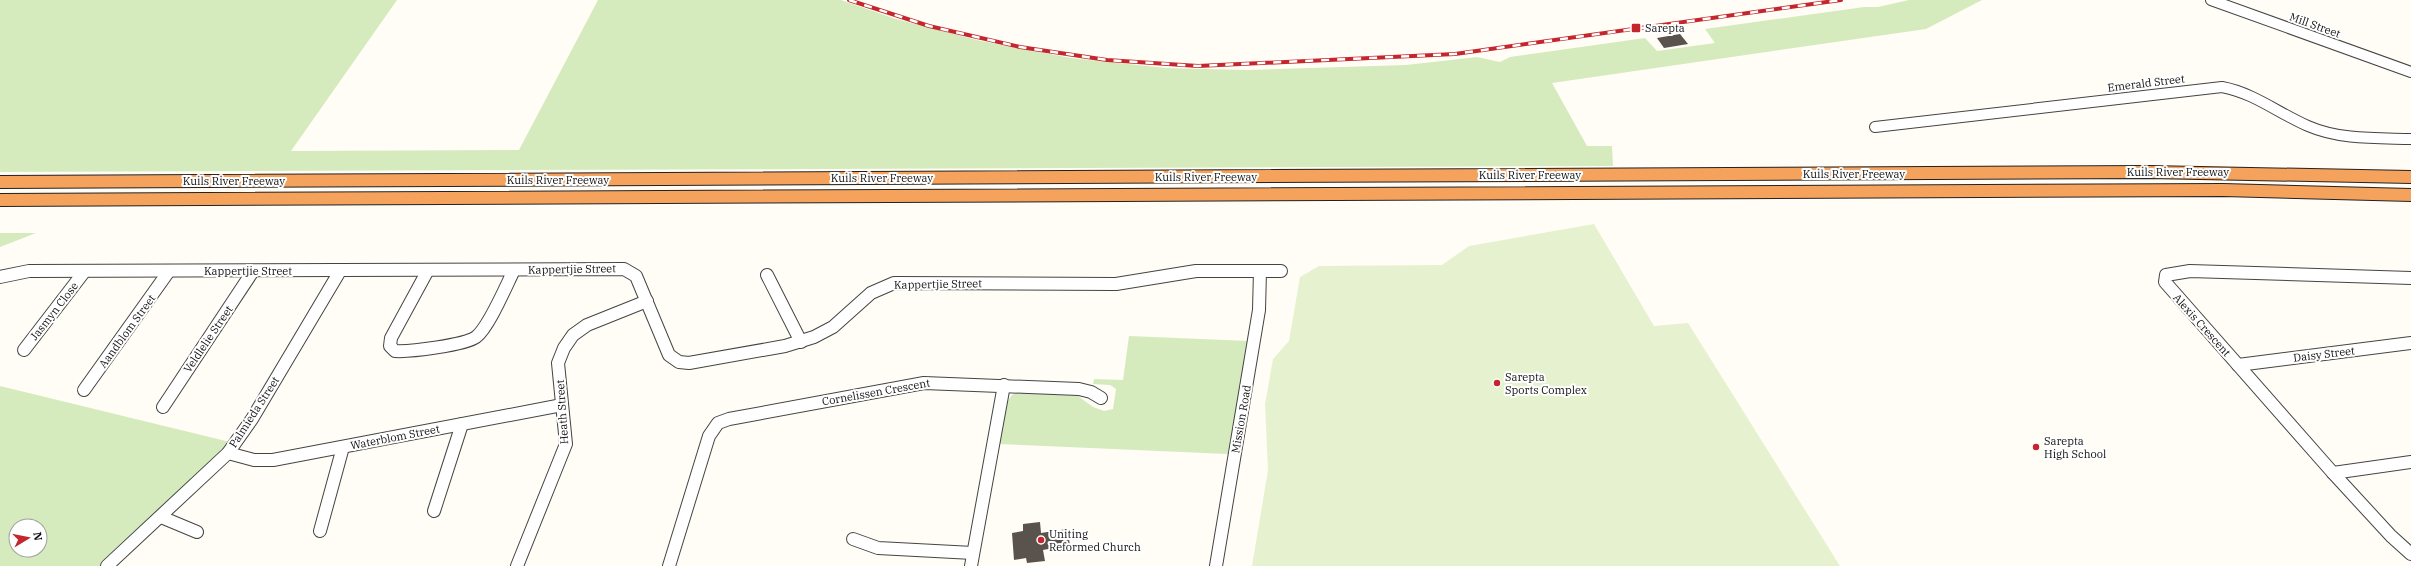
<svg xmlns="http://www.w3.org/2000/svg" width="2411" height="566" font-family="'IBM Plex Serif',serif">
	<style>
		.green { fill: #d5ebbd; fill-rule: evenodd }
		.pitch { fill: #e6f2cf }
		.building { fill: #5a524d }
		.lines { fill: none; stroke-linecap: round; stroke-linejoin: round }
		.street-far1-casing { stroke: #444; stroke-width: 12 }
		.street-casing { stroke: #444; stroke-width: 14 }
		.highway-casing { stroke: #222; stroke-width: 2 }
		.street-far1 { stroke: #fff; stroke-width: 10 }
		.street { stroke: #fff; stroke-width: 12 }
		.highway { fill: #f5a25d; fill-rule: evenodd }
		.rail-casing { stroke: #c4262e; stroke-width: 4 }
		.rail { stroke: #fff; stroke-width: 2.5; stroke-dasharray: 8; stroke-linecap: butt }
		.poi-dot { fill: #c4262e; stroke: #fff; stroke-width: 1.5 }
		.labels { text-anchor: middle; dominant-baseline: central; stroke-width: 4; stroke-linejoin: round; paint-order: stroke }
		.street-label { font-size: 11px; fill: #111; stroke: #fff }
		.poi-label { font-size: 11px; fill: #111; stroke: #fff; text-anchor: start }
	</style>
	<rect width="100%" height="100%" fill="#fffdf5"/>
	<!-- green -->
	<g class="green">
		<path d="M0,0H397L291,151L519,150L598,0H841L896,19L981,41L1071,58L1166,68L1246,70L1406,65L1477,57L1500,62L1510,57L1645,38L1657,51L1715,43L1705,29L1864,7H1878L1909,0H1982L1926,29L1552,83L1587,146H1612L1613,166L0,172Z"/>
		<path d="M0,233H36L0,247Z"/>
		<path d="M1129,336L1249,341L1228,454L999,444L1007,402L1012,395L1021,391L1074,393L1093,407L1104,411L1113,409L1116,389L1110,385L1093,384L1094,379L1123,380Z"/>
		<path d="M0,386L230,442L210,465L101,566H0ZM16,526H40V550H16Z"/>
	</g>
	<!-- pitch -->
	<path class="pitch" d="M1594,224L1654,326L1688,323L1840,566H1252L1268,470L1265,404L1273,359L1289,341L1300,277L1319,266L1442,265L1469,246Z"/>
	<!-- building -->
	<g class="building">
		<path d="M1680,34L1688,44L1664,48L1657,38Z"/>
		<path d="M1040,522L1041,533L1067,529L1070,545L1043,550L1045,561L1027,563L1026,558L1014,560L1012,533L1023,531V524Z"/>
	</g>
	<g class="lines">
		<!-- street-far1 casing -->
		<g class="street-far1-casing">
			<g id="street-far1">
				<path d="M2211,0L2411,72"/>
				<path d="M1875,127L2222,87C2254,93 2278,113 2308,126C2340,140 2377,138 2411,139"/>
			</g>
		</g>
		<!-- street casing -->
		<g class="street-casing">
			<g id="street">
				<path d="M428,270L391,338L390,346L395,351C410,352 465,345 476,337C489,327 506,286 514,270"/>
				<path d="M767,275L801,342"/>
				<path d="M0,277L29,271L624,269L636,276L669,355L679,362L689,363L785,346L814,337L833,327L871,293L894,283L1116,284L1196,271H1281"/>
				<path d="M2411,278L2190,271L2166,275L2165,282L2333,473L2391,536L2411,554"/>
				<path d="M24,350L84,272"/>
				<path d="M2238,365L2411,343"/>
				<path d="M84,390L169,271"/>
				<path d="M163,407L253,271"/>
				<path d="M228,453L254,460H273L562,405"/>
				<path d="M2333,473L2411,462"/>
				<path d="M434,511L462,424"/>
				<path d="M161,517L197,532"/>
				<path d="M320,531L343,447"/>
				<path d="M853,539L878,548L973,553"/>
				<path d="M107,566L228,453L252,419L340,271"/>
				<path d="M517,566L566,444L558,363L564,348L573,335L587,325L647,301"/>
				<path d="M669,566L709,436L718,423L729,419L924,383L1079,389L1091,392L1101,398"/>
				<path d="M971,566L1004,385"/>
				<path d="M1216,566L1259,310L1260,271"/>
			</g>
		</g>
		<!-- highway casing -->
		<g class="highway-casing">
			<g id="highway">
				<path d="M2149,166L2411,171V183L2149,178L0,188V176Z"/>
				<path d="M2223,184L2411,189V201L2223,196L0,206V194Z"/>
			</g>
		</g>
		<!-- street-far1 -->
		<use href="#street-far1" class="street-far1"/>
		<!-- street -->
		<use href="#street" class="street"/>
		<!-- highway -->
		<use href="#highway" class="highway"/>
		<!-- rail casing -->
		<g class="rail-casing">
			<path id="rail" d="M849,0L929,26L1020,47L1107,60L1198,66L1455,54L1841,0"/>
		</g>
		<!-- rail -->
		<use href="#rail" class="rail"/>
	</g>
	<!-- markers -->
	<g class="poi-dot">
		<rect x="1631" y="23" width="10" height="10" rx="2"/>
		<circle cx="1497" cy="383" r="4"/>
		<circle cx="2036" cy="447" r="4"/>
		<circle cx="1041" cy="540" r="4"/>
	</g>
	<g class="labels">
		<!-- street labels -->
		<g class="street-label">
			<text transform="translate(2315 25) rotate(20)">Mill Street</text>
			<text transform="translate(2146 83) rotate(-7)">Emerald Street</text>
			<text x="2178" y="172">Kuils River Freeway</text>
			<text x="1854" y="174">Kuils River Freeway</text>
			<text x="1530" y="175">Kuils River Freeway</text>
			<text x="1206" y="177">Kuils River Freeway</text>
			<text x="882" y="178">Kuils River Freeway</text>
			<text x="558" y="180">Kuils River Freeway</text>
			<text x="234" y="181">Kuils River Freeway</text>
			<text transform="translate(572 269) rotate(-1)">Kappertjie Street</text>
			<text x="248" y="271">Kappertjie Street</text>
			<text transform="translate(938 284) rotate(-1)">Kappertjie Street</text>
			<text transform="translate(54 311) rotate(-52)">Jasmyn Close</text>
			<text transform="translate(2202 325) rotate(48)">Alexis Crescent</text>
			<text transform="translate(127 331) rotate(-54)">Aandblom Street</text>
			<text transform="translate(208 339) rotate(-56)">Veldlelie Street</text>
			<text transform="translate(2324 354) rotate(-7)">Daisy Street</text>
			<text transform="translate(876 392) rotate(-10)">Cornelissen Crescent</text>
			<text transform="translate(254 412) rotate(-57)">Palmieda Street</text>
			<text transform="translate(562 412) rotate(-94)">Heath Street</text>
			<text transform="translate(1241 419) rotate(-80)">Mission Road</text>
			<text transform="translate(395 437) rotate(-11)">Waterblom Street</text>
		</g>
		<!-- poi labels -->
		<g class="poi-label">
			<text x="1645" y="28">Sarepta</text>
			<text x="1505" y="377">Sarepta<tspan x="1505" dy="13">Sports Complex</tspan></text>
			<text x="2044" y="441">Sarepta<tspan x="2044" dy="13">High School</tspan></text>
			<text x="1049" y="534">Uniting<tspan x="1049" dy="13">Reformed Church</tspan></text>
		</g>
	</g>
	<!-- north arrow -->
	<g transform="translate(28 538) rotate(80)"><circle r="19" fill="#ffffff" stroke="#a0a0a0"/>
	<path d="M0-3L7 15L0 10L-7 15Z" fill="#c4262e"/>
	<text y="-6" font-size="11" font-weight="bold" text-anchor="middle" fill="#111111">N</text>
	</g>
</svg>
